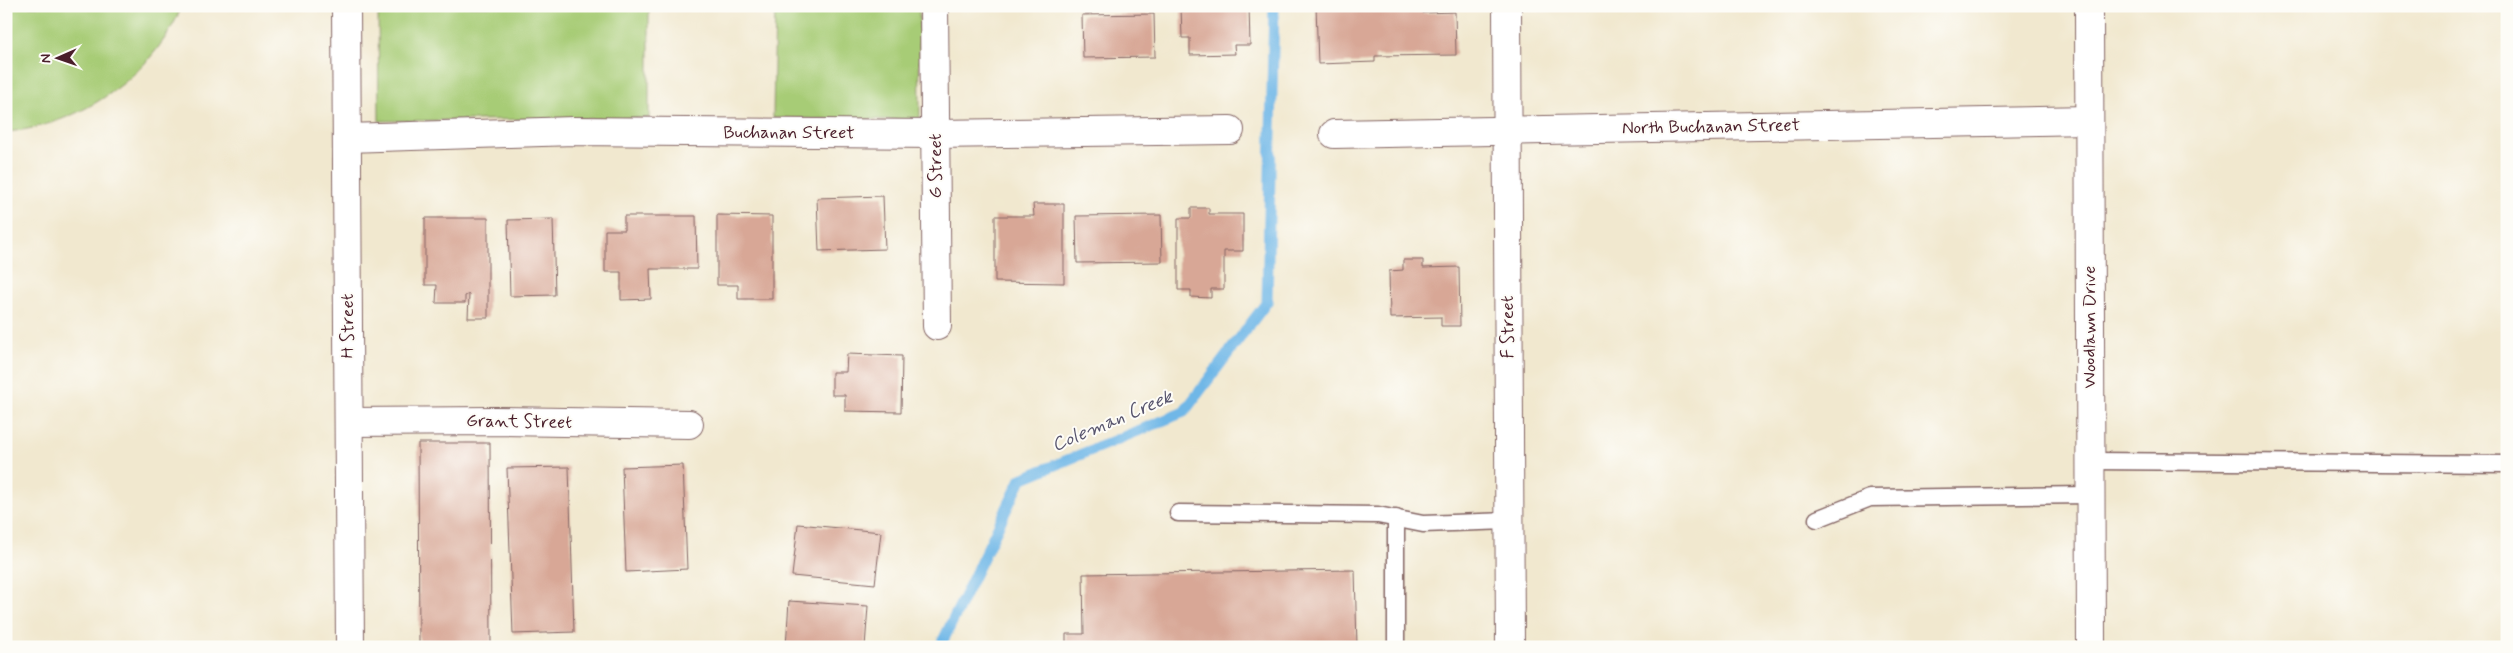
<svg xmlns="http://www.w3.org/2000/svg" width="2513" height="653" font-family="Mynerve,sans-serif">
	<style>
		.green { fill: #a7cc76; stroke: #787650 }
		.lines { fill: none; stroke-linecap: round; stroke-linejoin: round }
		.stream { stroke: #6fb7e7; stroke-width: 11 }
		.building { fill: #d8a796 }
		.lane-casing { stroke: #846564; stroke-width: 19 }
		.street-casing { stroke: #846564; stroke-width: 30 }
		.lane { stroke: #fff; stroke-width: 16 }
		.street { stroke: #fff; stroke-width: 28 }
		.labels { text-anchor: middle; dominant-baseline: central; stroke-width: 4; stroke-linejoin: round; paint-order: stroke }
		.street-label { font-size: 18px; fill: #4a1f2b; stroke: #fdfcf7 }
		.water-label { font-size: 19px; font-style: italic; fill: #57546d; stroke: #fdfcf7 }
	</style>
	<rect width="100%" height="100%" fill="#fdfcf7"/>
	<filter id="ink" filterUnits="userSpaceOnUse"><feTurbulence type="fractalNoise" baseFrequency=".02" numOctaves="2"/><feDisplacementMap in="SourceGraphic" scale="10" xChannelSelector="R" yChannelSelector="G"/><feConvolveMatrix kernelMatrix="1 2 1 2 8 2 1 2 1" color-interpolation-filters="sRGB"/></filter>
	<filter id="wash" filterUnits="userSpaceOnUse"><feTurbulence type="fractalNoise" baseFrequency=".0096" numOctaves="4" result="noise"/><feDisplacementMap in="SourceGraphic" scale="20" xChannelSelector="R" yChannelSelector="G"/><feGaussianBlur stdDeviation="1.12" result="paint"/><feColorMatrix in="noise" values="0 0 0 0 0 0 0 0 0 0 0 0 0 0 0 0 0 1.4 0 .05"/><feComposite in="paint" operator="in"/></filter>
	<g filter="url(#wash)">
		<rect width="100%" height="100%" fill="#f1e8cf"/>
		<!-- green -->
		<g class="green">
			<path d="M6,6H182C154,75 80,126 6,132Z"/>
			<path d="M378,6H649V118L379,121Z"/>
			<path d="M775,6H919L920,120L773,118Z"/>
		</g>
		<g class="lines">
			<!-- stream -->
			<path class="stream" d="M940,647L1021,479L1184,412L1267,302L1274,6"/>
		</g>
		<g id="blocks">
			<!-- building -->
			<g class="building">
				<path d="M1181,6H1249L1250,45H1234L1235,54L1190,55V38H1182Z"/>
				<path d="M1316,6H1423V13L1455,12L1456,55L1375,56V62L1318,64Z"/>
				<path d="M1154,14L1155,57L1083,58L1082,15Z"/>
				<path d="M883,196L885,249L819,251L817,198Z"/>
				<path d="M1033,204H1064V283L995,282V216H1034Z"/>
				<path d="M1191,208H1209V214H1243V251H1224V289H1211V298L1191,297V290H1178V218H1191Z"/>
				<path d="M717,215L772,216V299H738V285H717Z"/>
				<path d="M1161,215L1162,262L1077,263L1076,216Z"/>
				<path d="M624,216H696L697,269H650L651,299L621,300V272H605V230H624Z"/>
				<path d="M425,218H488V318H468L469,294L465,296V303H436L437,285H425Z"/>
				<path d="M553,219L555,295L510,296L508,220Z"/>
				<path d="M1403,260H1423V268L1459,267L1460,326H1441V317L1390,318L1389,271L1403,270Z"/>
				<path d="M847,354L902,356L901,412L845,411V395H832V372H846Z"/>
				<path d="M418,443H490L491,647H419Z"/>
				<path d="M683,465L687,569L626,572L622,467Z"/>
				<path d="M569,467L574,632L513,634L507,468Z"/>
				<path d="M798,524L881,532L875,584L792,576Z"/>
				<path d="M1355,570L1357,647H1066V634H1084L1083,574Z"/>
				<path d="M789,601L868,606L865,647H786Z"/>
			</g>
		</g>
	</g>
	<g filter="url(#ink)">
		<use href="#blocks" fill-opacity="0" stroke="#846564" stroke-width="1"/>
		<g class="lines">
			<!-- lane casing -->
			<g class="lane-casing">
				<g id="lane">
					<path d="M2091,461L2507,464"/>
					<path d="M1178,513L1378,515L1423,524L1509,521"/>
					<path d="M1396,518V647"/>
					<path d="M1817,519L1870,498L2090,495"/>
				</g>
			</g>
			<!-- street casing -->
			<g class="street-casing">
				<g id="street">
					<path d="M346,6L350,647"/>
					<path d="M934,6L937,326"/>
					<path d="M1507,6L1510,647"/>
					<path d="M2089,6L2091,647"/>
					<path d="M1334,134L2089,120"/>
					<path d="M347,138L574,131L935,134L1230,130"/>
					<path d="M349,422L494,421L689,424"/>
				</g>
			</g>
			<!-- lane -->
			<use href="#lane" class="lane"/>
			<!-- street -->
			<use href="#street" class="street"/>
		</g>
	</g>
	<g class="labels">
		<!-- street labels -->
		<g class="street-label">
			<text transform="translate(1711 127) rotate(-1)">North Buchanan Street</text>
			<text x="789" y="133">Buchanan Street</text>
			<text transform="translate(936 166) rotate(-90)">G Street</text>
			<text transform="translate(348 326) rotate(-90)">H Street</text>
			<text transform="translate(1508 327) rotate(-90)">F Street</text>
			<text transform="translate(2090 327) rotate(-90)">Woodlawn Drive</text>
			<text transform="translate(519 422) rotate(1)">Grant Street</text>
		</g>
		<!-- water labels -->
		<g class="water-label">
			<text transform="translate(1112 421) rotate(-23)">Coleman Creek</text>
		</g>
	</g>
	<!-- margin -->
	<rect width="2513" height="653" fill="none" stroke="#fdfcf7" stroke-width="25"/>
	<!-- north arrow -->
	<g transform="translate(58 58) rotate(268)" stroke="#fdfcf7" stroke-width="4" paint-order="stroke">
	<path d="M0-4L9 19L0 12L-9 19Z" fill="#4a1f2b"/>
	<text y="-8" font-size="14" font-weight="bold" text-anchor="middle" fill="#4a1f2b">N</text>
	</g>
</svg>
